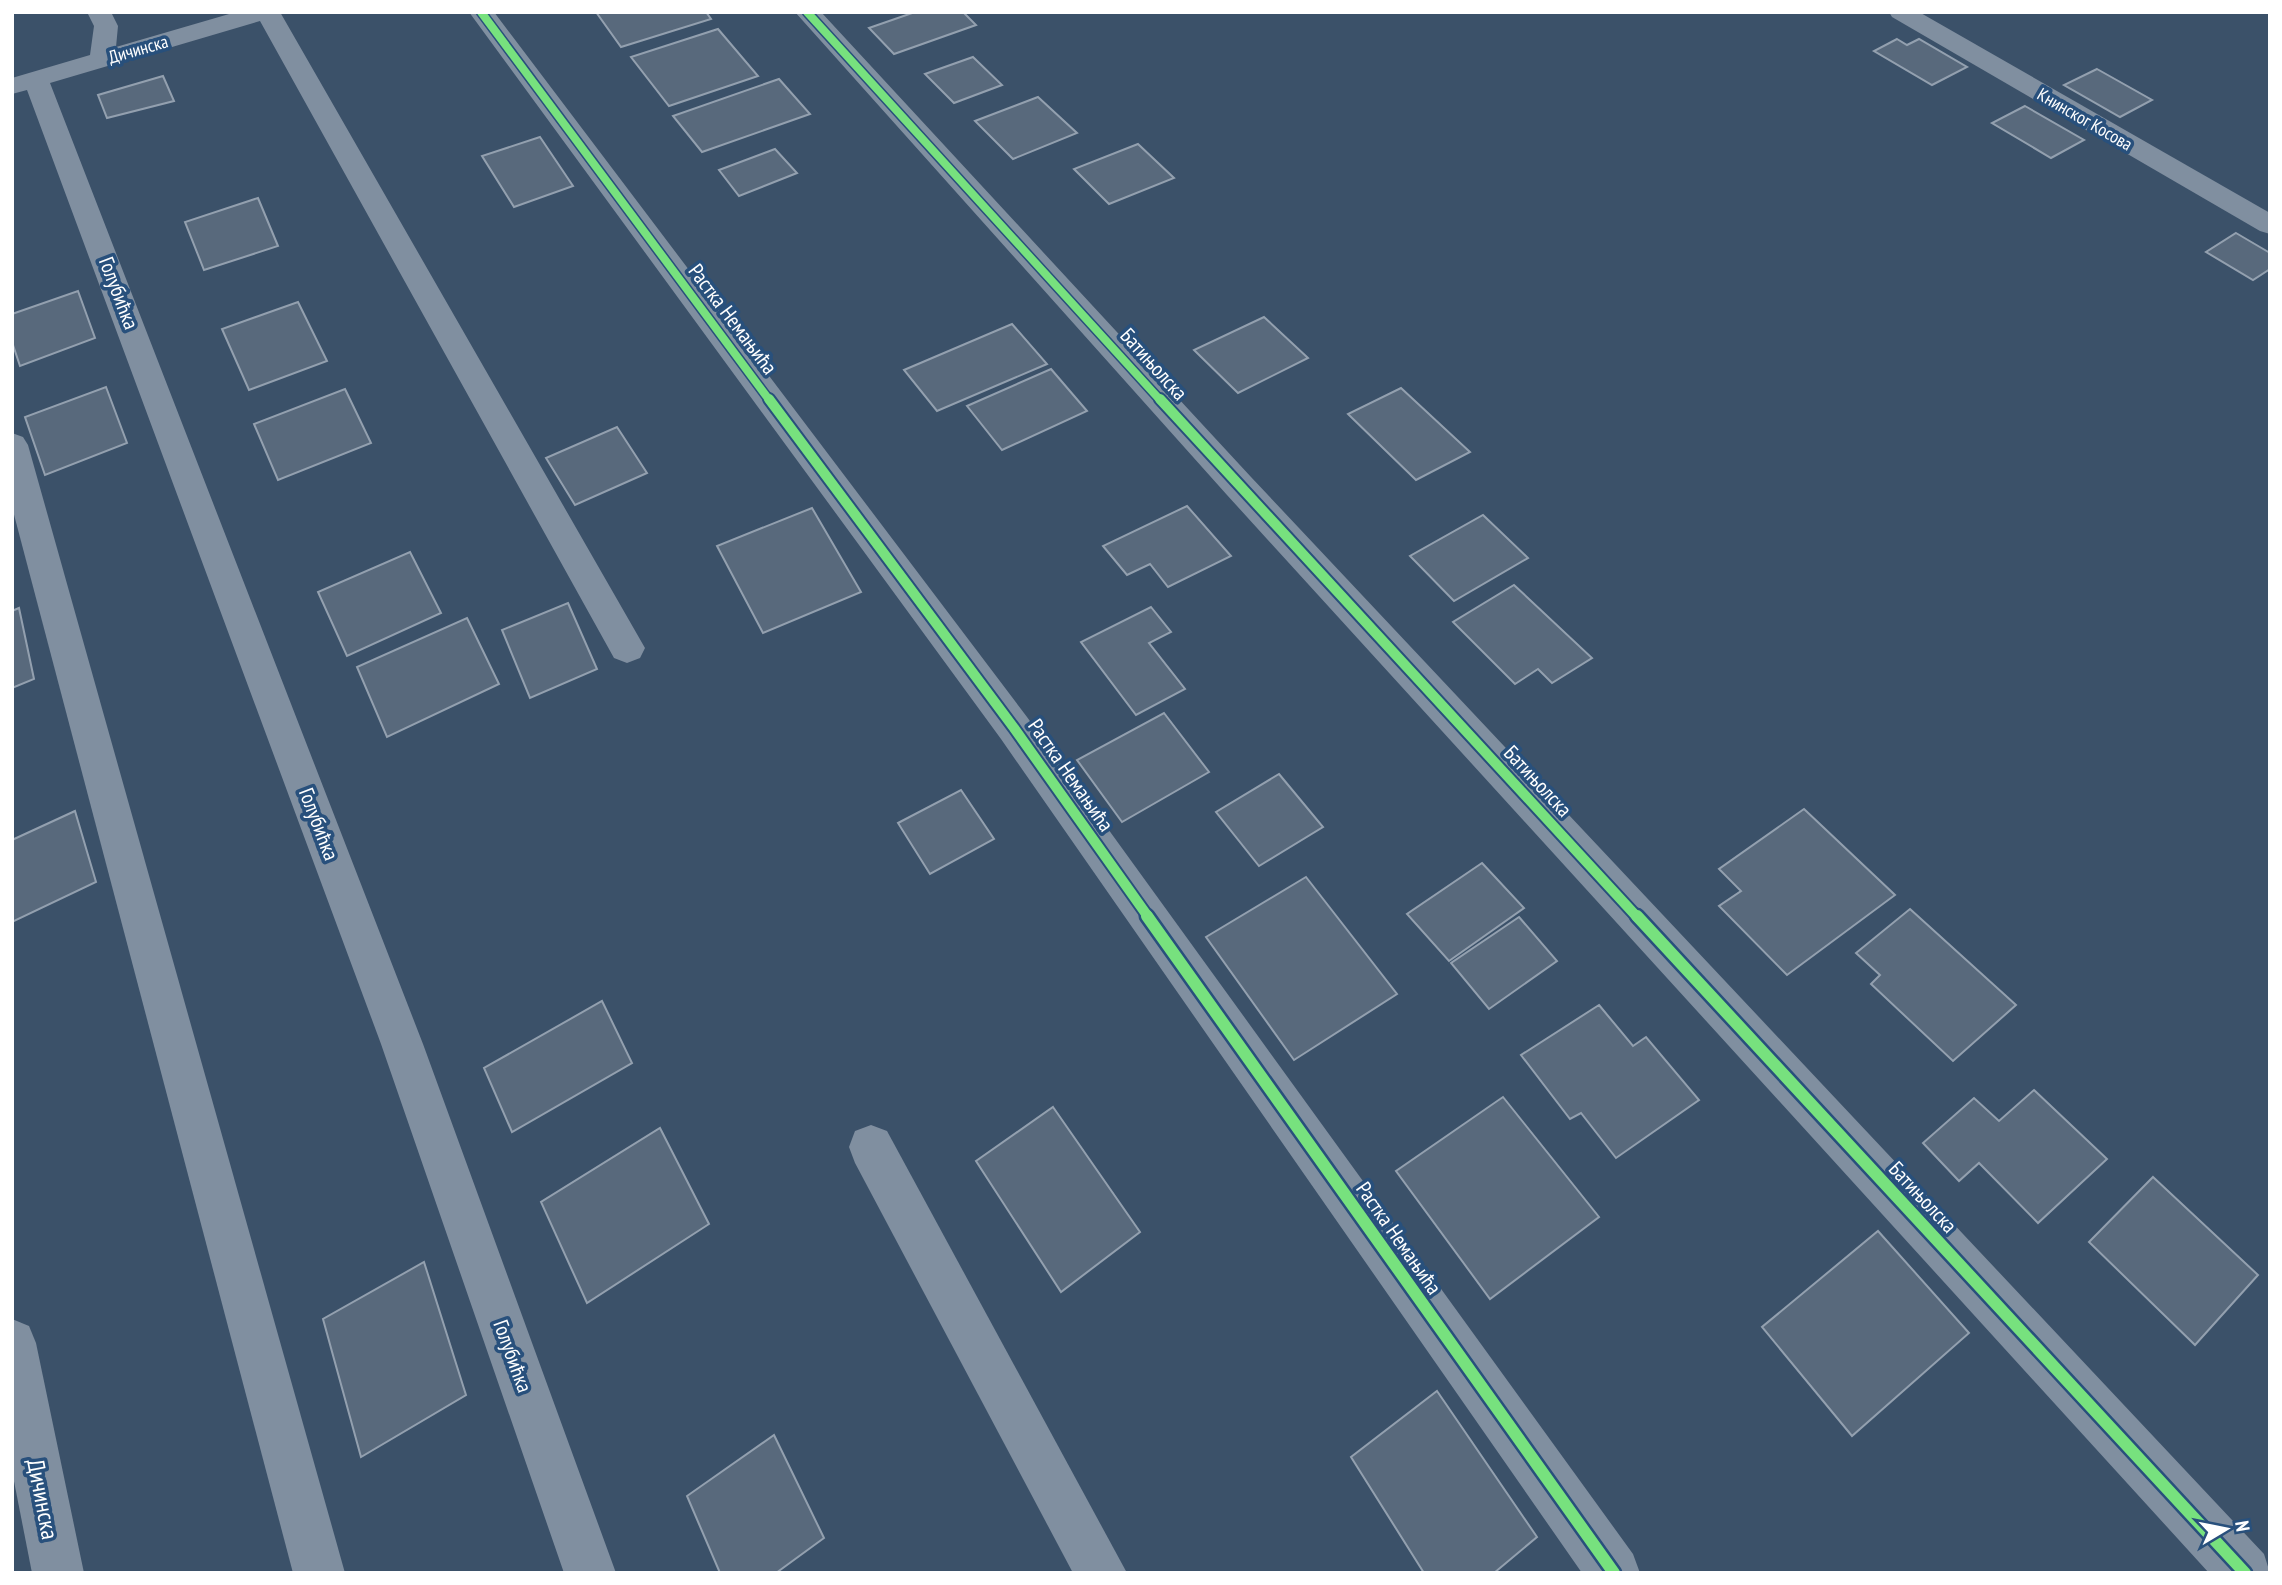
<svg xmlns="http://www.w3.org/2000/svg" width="2282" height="1585" font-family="'PT Sans Narrow',sans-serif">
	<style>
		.building { fill: #58697c; stroke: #93a0af; stroke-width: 2 }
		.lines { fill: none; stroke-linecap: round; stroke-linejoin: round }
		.minor { fill: #808fa0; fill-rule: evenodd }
		.cycleway-far2-casing { stroke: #28507c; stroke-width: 11 }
		.cycleway-far1-casing { stroke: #28507c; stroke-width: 14 }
		.cycleway-casing { stroke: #28507c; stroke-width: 17 }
		.cycleway-far2 { stroke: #77e17e; stroke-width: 8 }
		.cycleway-far1 { stroke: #77e17e; stroke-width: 10 }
		.cycleway { stroke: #77e17e; stroke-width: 12 }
		.labels { text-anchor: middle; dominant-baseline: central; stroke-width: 7; stroke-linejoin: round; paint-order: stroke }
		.far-street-label { font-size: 18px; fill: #fff; stroke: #28507c }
		.street-label { font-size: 21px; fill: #fff; stroke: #28507c }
		.near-street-label { font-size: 24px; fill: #fff; stroke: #28507c }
	</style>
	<rect width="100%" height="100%" fill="#3b5169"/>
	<!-- building -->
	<g class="building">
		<path d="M596,12H706L711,19L621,47Z"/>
		<path d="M915,12H963L976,25L894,54L869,28Z"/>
		<path d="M718,29L758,76L669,106L631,57Z"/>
		<path d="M1897,39L1907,45L1919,39L1967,67L1932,85L1874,51Z"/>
		<path d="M973,57L1002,85L954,103L925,74Z"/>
		<path d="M2097,69L2152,100L2120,117L2064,85Z"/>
		<path d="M163,76L174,101L107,118L98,95Z"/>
		<path d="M779,79L810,114L702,152L673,116Z"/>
		<path d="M1038,97L1077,133L1013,159L975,121Z"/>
		<path d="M2025,106L2084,140L2051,158L1992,123Z"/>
		<path d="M540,137L573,186L514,207L482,156Z"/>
		<path d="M1138,144L1174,178L1109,204L1074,169Z"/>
		<path d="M775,149L797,173L739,196L719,170Z"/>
		<path d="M258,198L278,246L204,270L185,222Z"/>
		<path d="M2236,233L2270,253V269L2253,280L2206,252Z"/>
		<path d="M78,291L95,338L20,366L12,342V314Z"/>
		<path d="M298,302L327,361L249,390L222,329Z"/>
		<path d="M1264,317L1308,358L1238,393L1194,350Z"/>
		<path d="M1012,324L1047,364L937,411L904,370Z"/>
		<path d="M1051,369L1087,411L1002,450L967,406Z"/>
		<path d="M106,387L127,443L45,475L25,417Z"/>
		<path d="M1401,388L1470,452L1416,480L1348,414Z"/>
		<path d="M345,389L371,443L278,480L254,424Z"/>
		<path d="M617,427L647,473L575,505L546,458Z"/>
		<path d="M1187,506L1231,556L1168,587L1150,564L1127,575L1103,546Z"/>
		<path d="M812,508L861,592L763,633L717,546Z"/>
		<path d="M1483,515L1528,558L1454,601L1410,556Z"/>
		<path d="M410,552L441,613L347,656L318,592Z"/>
		<path d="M1514,585L1592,658L1552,683L1538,669L1515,684L1453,622Z"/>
		<path d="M568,603L597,669L530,698L502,630Z"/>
		<path d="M1151,607L1171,632L1149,643L1185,689L1136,715L1081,642Z"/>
		<path d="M19,608L34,679L12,688V611Z"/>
		<path d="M467,618L499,684L387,737L357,667Z"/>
		<path d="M1164,713L1209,772L1122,822L1077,760Z"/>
		<path d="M1279,774L1323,827L1259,866L1216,812Z"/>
		<path d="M961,790L994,839L930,874L898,823Z"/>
		<path d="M1804,809L1895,895L1787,975L1719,906L1741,891L1719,869Z"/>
		<path d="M75,811L96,882L12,922V840Z"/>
		<path d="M1482,863L1524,908L1449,961L1407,914Z"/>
		<path d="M1306,877L1397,994L1294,1060L1206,937Z"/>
		<path d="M1910,909L2016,1005L1953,1061L1871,984L1880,975L1856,953Z"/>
		<path d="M1519,917L1557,961L1489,1009L1451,963Z"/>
		<path d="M602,1001L632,1063L512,1132L484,1068Z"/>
		<path d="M1599,1005L1633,1046L1646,1037L1699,1100L1616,1158L1581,1113L1570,1119L1521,1055Z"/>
		<path d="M2034,1090L2107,1159L2038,1223L1979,1163L1959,1181L1923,1143L1974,1098L1999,1121Z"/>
		<path d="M1503,1097L1599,1217L1490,1299L1396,1171Z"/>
		<path d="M1053,1107L1140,1232L1061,1292L976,1161Z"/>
		<path d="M660,1128L709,1224L587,1303L541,1202Z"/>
		<path d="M2153,1177L2258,1275L2195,1345L2089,1242Z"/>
		<path d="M1878,1231L1969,1333L1852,1436L1762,1327Z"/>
		<path d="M424,1262L466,1395L361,1457L323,1319Z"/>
		<path d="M1437,1391L1537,1537L1494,1573H1424L1351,1457Z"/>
		<path d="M774,1435L824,1538L776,1573H720L687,1496Z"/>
	</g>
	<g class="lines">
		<!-- minor -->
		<g class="minor">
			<path d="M87,12H111L118,26L116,47L236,12H280L645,648L640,658L627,663L614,658L260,21L50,83L423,1044L616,1573H564L381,1044L27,90L12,94V78L90,55L94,26Z"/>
			<path d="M469,12H494L1027,717L1633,1554L1640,1573H1582L1001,739Z"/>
			<path d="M795,12H821L1251,477L2264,1554L2270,1573H2209L1227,495Z"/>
			<path d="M1889,12H1919L2270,213V234L2260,231L1892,17Z"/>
			<path d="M12,433L23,437L28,445L345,1573H293L12,507Z"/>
			<path d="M871,1125L887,1131L1127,1573H1073L855,1163L849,1147L855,1131Z"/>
			<path d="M12,1319L29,1326L36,1343L84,1573H32L12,1471Z"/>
		</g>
		<!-- cycleway-far2 casing -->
		<g class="cycleway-far2-casing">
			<g id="cycleway-far2">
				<path d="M481,12L770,401"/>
				<path d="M807,12L1161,401"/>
			</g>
		</g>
		<!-- cycleway-far1 casing -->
		<g class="cycleway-far1-casing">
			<g id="cycleway-far1">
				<path d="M769,399L1014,728L1149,918"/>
				<path d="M1160,399L1638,918"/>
			</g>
		</g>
		<!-- cycleway casing -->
		<g class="cycleway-casing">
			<g id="cycleway">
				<path d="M1147,916L1614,1573"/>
				<path d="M1637,916L2245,1573"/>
			</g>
		</g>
		<!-- cycleway-far2 -->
		<use href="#cycleway-far2" class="cycleway-far2"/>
		<!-- cycleway-far1 -->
		<use href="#cycleway-far1" class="cycleway-far1"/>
		<!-- cycleway -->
		<use href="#cycleway" class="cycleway"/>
	</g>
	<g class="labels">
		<!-- far-street labels -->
		<g class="far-street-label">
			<text transform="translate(138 49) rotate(-16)">Дичинска</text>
			<text transform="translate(2085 119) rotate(30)">Книнског Косова</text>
		</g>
		<!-- street labels -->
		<g class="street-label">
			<text transform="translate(119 293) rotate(69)">Голубићка</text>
			<text transform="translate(733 319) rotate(53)">Растка Немањића</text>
			<text transform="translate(1154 364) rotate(48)">Батињолска</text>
			<text transform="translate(1071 775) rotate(55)">Растка Немањића</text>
			<text transform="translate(1538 781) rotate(47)">Батињолска</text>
			<text transform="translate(319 824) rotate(69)">Голубићка</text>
			<text transform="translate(1923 1197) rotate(47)">Батињолска</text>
			<text transform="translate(1399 1238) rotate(55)">Растка Немањића</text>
			<text transform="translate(513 1356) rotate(70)">Голубићка</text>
		</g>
		<!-- near-street labels -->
		<g class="near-street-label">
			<text transform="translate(43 1499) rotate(79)">Дичинска</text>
		</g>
	</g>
	<!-- border -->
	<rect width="2282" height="1585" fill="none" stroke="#ffffff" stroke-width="28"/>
	<!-- north arrow -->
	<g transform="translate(2226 1529) rotate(80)" stroke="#28507c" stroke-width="5" paint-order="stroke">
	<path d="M0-5L12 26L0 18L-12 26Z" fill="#ffffff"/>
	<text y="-10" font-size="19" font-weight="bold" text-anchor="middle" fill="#ffffff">N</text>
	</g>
</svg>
